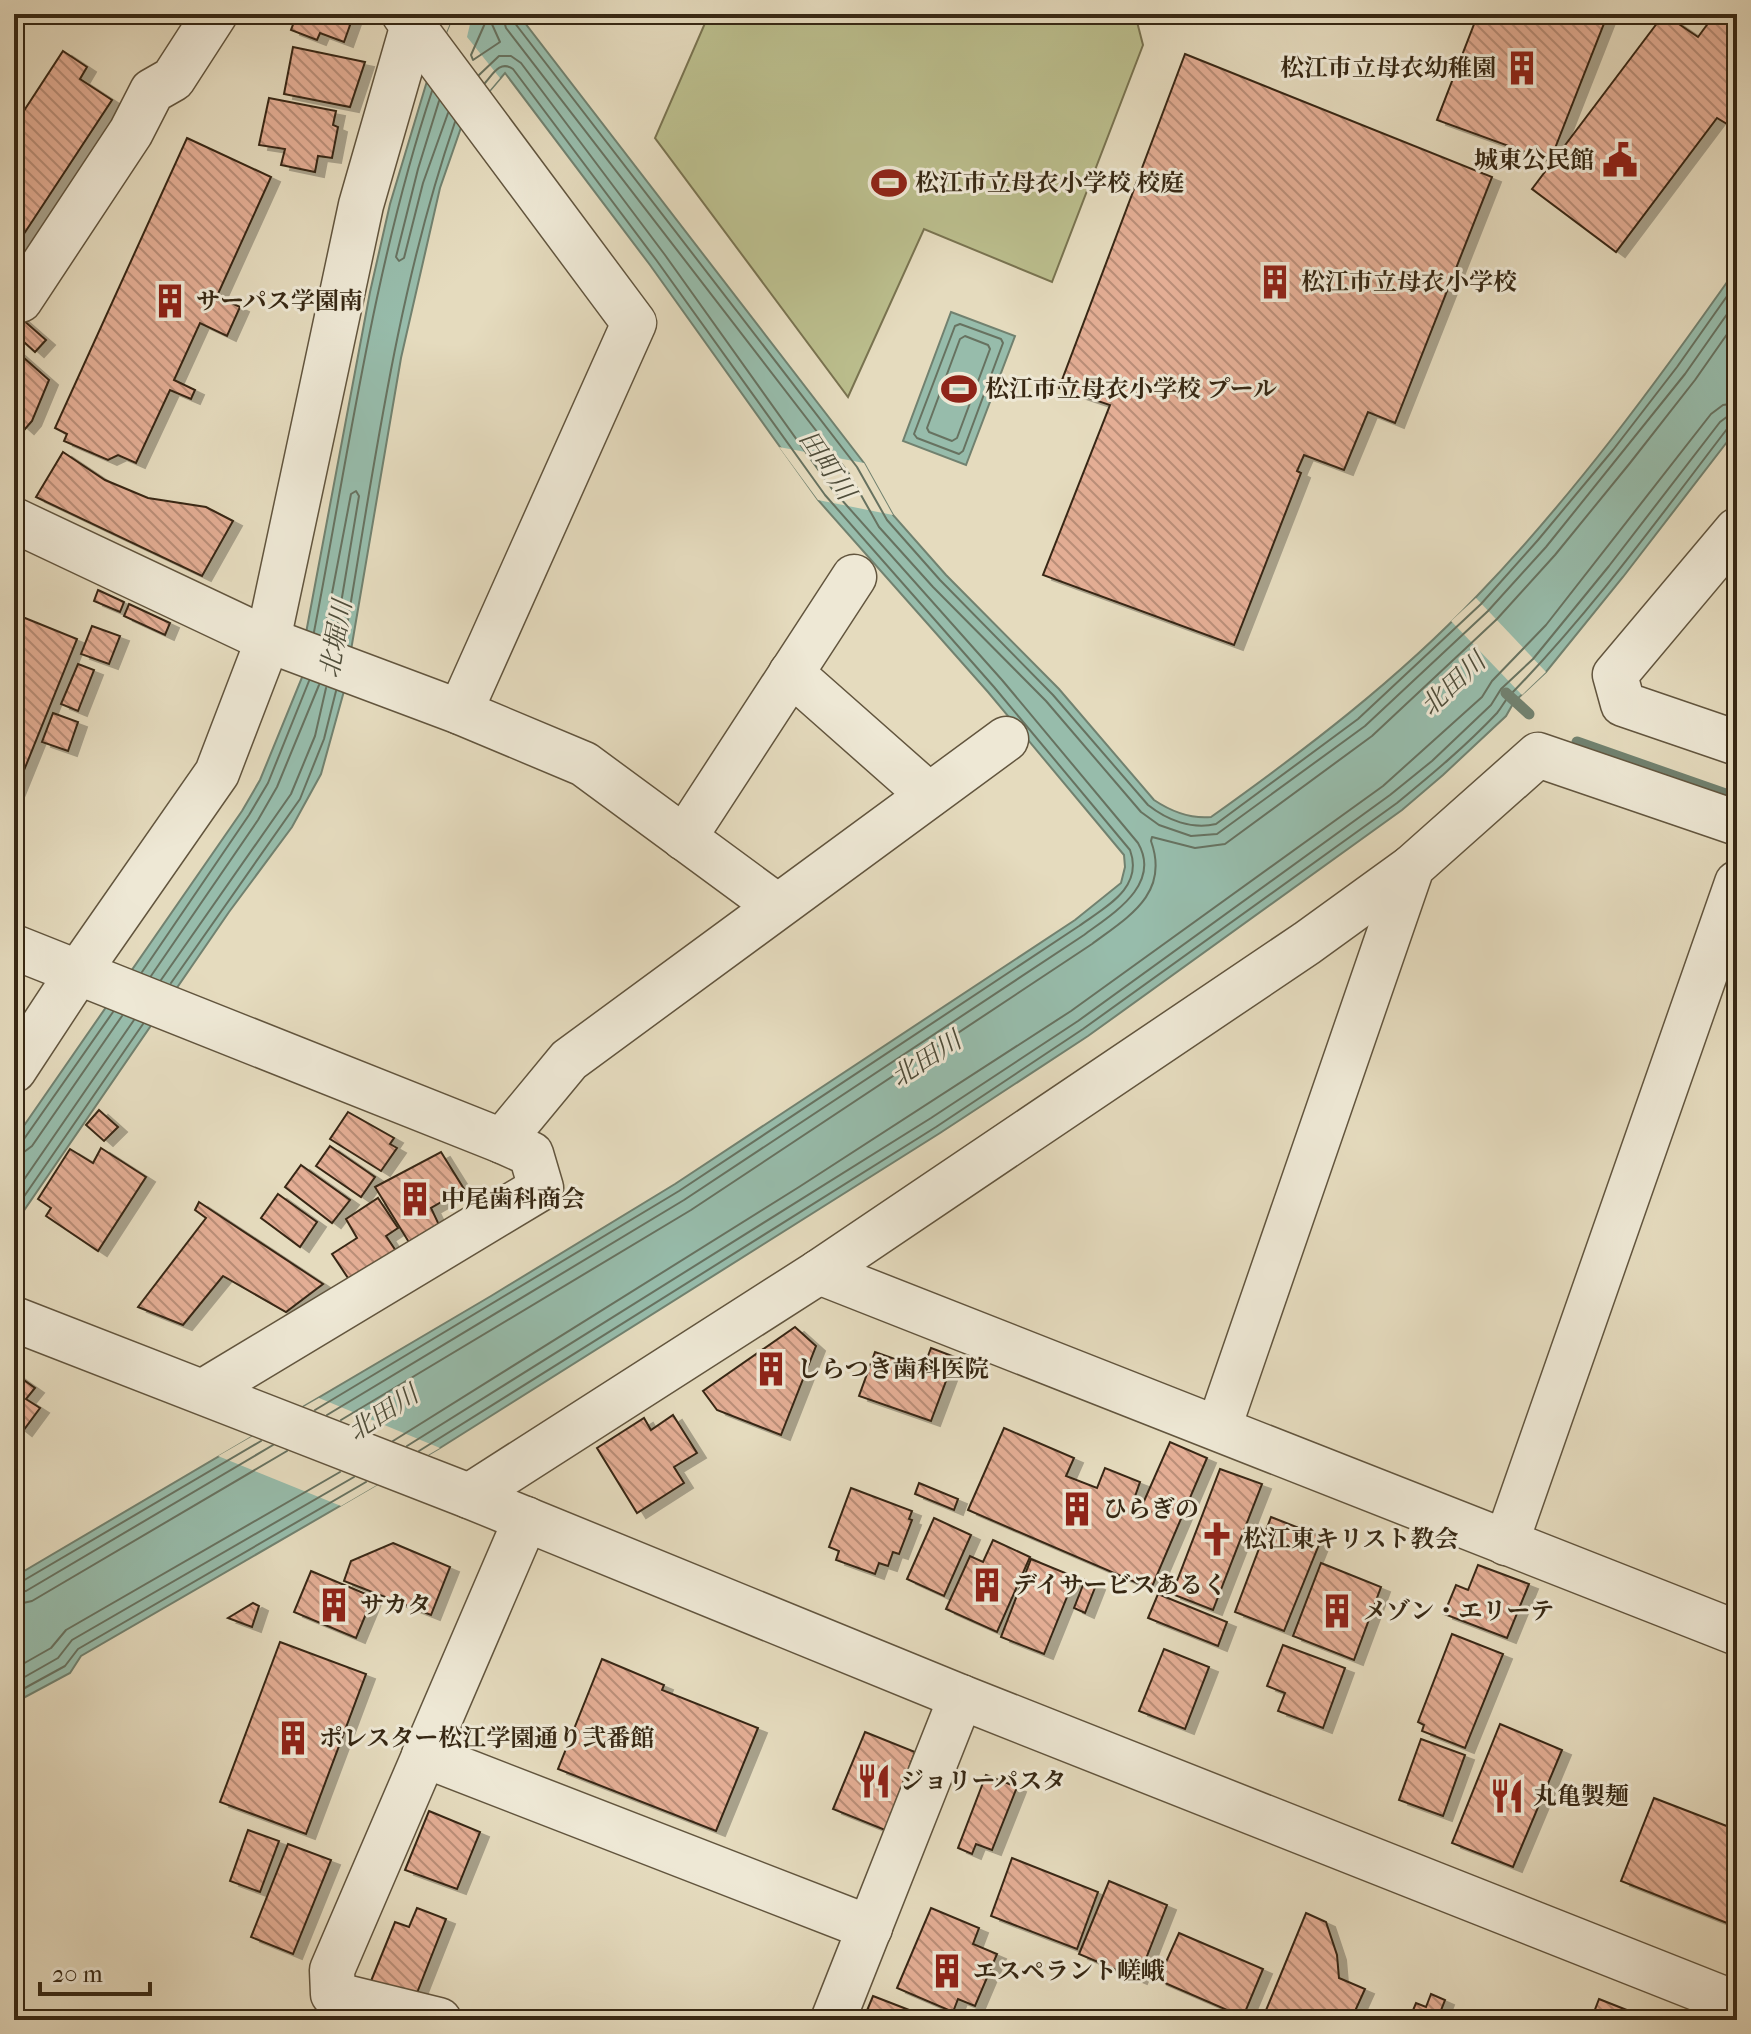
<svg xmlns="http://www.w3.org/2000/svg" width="1751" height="2034" font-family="'IM FELL French Canon','Noto Serif JP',serif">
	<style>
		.garden { fill: #bbbe8d; stroke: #797350; stroke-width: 2 }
		.water { fill: #97bcab; stroke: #71816f; stroke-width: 2 }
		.pier { fill: #e5dbbe }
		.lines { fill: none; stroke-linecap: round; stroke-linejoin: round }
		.shore { stroke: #677260; stroke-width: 2 }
		.stream { stroke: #71816f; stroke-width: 11 }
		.building { fill: url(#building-back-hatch); stroke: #372814; stroke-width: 2; filter: url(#shadow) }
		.minor-casing { stroke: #62553e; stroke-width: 47 }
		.minor { stroke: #eee8d5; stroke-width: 44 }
		.labels { text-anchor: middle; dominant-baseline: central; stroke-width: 6; stroke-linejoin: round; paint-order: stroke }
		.poi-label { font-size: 24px; font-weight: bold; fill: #372814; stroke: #eee8d5; text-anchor: start }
		.water-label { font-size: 26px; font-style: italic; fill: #4f4d3a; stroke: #eee8d5 }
	</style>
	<defs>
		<pattern id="building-back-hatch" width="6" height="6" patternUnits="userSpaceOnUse" patternTransform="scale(2)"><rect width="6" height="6" fill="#e4ae95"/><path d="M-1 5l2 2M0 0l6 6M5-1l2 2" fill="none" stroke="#ba8e78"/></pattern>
		<filter id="shadow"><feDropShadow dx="9" dy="5" stdDeviation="0" flood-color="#0004"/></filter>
	</defs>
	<rect width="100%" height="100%" fill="#e5dbbe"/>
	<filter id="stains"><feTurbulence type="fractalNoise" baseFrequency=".0025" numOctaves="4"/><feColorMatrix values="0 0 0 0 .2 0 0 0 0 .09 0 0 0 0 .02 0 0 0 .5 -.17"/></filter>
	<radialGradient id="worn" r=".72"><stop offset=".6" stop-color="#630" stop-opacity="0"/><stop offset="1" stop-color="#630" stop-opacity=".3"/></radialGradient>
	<!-- garden -->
	<path class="garden" d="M709,14H1135L1143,45L1052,282L924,229L848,397L655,138Z"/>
	<!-- water -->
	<g class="water">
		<path d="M455,14H518L864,463L893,515L946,575L1059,689L1154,800C1172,812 1190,819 1211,817C1305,750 1397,680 1477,596C1573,496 1657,382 1737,268V429L1623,577L1546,672L1514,702L1506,716L1443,775L1402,810L1088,1036L940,1133L440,1448L81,1656L70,1673L14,1703V1577L491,1296L675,1184L1075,920L1121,883L1125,867L1124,855L988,692L818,500L650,265L505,73L463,122L440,188L401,358L344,691L321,774L292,827L229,912L14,1225V1140L242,811L260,780L303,675L306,633L370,292L390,204L427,81Z"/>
		<path d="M951,312L1015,336L966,465L903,441Z"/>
	</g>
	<!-- pier -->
	<g class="pier">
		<path d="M455,14H467L470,24L467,37L500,78L463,122L427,81Z"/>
		<path d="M779,447L864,463L893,515L818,500Z"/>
		<path d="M1476,598L1546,672L1522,695L1451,621Z"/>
		<path d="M319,1398L440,1448L341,1506L218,1456Z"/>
	</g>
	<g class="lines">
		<!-- shore -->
		<g class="shore">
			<path d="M502,14L506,28L848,472L879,527L933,587L1046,701L1141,812L1159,825L1191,836L1217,834L1365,726L1488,611L1546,547L1685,374L1737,300"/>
			<path d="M512,14L514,22L857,467L887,520L940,580L1053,695L1148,805C1167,820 1192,830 1216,824L1358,719L1481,604L1538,540L1613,450L1677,367L1737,282"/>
			<path d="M486,21L491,22L500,42L473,60L471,55Z"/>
			<path d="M439,101L418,169L396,257L399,261L404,258L423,183L448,113"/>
			<path d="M960,324L1001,339L1003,343L963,451L959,454L917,438L914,434L955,326Z"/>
			<path d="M965,336L988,345L990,349L957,438L952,441L929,432L927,428L960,339Z"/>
			<path d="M314,632C349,451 374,266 432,91"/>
			<path d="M324,635L351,494L356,491L359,496L335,639"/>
			<path d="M344,643C374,468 397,290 455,122"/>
			<path d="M142,972L249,815L268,783L309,681"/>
			<path d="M151,976L258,820L277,787L319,685"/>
			<path d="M161,980L291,794L315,736L326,688"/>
			<path d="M171,983L300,799L324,739L336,691"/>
			<path d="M14,1143L24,1139L113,1012"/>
			<path d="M14,1153L24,1152L32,1146L122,1016"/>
			<path d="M14,1194L134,1020"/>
			<path d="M14,1211L143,1024"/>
			<path d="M315,1410L679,1191L1079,926C1105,907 1144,888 1130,850L994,687L825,495L657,261L513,69C500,60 493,74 485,83"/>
			<path d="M327,1415L684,1200L1084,935C1112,914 1162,885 1138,843L1002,680L832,489L665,255L521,63L511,56H499L479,75"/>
			<path d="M341,1420L691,1210L1092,944C1128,917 1170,894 1151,841L1152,837L1195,848L1225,844L1372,736L1497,619L1555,555L1630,463L1695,380L1737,320"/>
			<path d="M393,1441L799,1187L1071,1011L1383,786L1482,697L1492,681L1546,625L1711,414L1723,405L1737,403"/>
			<path d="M407,1446L931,1118L1078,1021L1390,795L1432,761L1491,705L1501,689L1533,659L1609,566L1720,422L1728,416L1737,415"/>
			<path d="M419,1451L936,1127L1083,1029L1397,803C1431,775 1466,746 1497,713C1502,707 1505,700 1511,694C1591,612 1658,519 1727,429L1737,425"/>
			<path d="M14,1583L21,1582L261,1441"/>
			<path d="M14,1593L26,1591L273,1445"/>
			<path d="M14,1605L32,1601L287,1451"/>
			<path d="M14,1669L51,1648L66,1630L340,1472"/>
			<path d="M14,1683L58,1658L72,1640L354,1477"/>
			<path d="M14,1694L65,1666L78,1649L366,1482"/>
		</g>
		<!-- stream -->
		<g class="stream">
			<path d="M1506,693L1529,714"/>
			<path d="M1577,742L1737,798"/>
		</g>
	</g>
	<!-- building -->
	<g class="building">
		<path d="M297,14H354L344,42L320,33L317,40L291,30Z"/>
		<path d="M1478,14H1621L1607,16L1550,161L1437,120Z"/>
		<path d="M1664,14L1698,37L1715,14H1732L1737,18V130L1717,118L1616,252L1532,189Z"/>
		<path d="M293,47L365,62L350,107L284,94Z"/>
		<path d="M63,51L87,67L80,79L112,100L14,249V126Z"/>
		<path d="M1185,54L1492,177L1395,423L1368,412L1344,470L1304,455L1297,471L1301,473L1234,645L1043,575L1110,405L1059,388Z"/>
		<path d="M269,98L336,111L333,125L338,127L332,158L318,156L315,172L281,165L285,149L259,145Z"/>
		<path d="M187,138L271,177L217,296L240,307L227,336L200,323L174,380L195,390L191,399L170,390L136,463L118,455L108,460L64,441L67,434L55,428Z"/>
		<path d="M14,312L46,340L35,352L14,333Z"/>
		<path d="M15,350L49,380L32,421L25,429L14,419Z"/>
		<path d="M63,452L105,480L148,498L206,507L233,521L202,576L36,497Z"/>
		<path d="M98,590L124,602L120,612L94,601Z"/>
		<path d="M129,604L170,623L165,635L124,616Z"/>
		<path d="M20,616L77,639L14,795V620L17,621Z"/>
		<path d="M92,626L120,636L109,664L81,654Z"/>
		<path d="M78,664L94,670L78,711L61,704Z"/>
		<path d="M53,713L78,722L68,751L42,742Z"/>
		<path d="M99,1110L118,1127L104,1141L86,1125Z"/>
		<path d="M348,1112L394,1138L390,1144L397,1148L381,1171L330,1139Z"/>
		<path d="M330,1146L375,1177L361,1197L316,1166Z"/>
		<path d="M101,1148L146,1177L98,1251L46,1216L51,1208L38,1199L70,1149L93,1163Z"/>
		<path d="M441,1152L464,1189L431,1208L440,1227L410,1244L375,1187Z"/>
		<path d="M301,1165L350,1200L332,1223L285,1187Z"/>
		<path d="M278,1194L317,1222L300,1247L261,1218Z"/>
		<path d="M378,1198L398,1228L386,1236L398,1254L352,1284L332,1254L357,1238L346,1219Z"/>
		<path d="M199,1202L323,1284L286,1312L223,1276L183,1325L138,1307L206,1218L195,1210Z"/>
		<path d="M795,1327L816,1346L781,1435L717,1410L703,1391Z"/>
		<path d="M931,1348L955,1357L931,1421L859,1396L875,1352L923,1369Z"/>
		<path d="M14,1373L35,1388L26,1399L40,1408L23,1431L14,1424Z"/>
		<path d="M673,1415L697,1453L674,1467L684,1483L637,1513L597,1448L644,1418L651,1430Z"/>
		<path d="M1004,1428L1074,1458L1066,1476L1097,1488L1105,1468L1140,1482L1132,1505L1141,1508L1170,1442L1207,1458L1151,1589L968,1510Z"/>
		<path d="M1220,1469L1262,1484L1213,1610L1172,1594Z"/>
		<path d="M919,1483L958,1499L954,1510L915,1494Z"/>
		<path d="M851,1488L912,1511L909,1519L912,1520L899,1554L893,1552L888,1566L879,1563L875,1574L836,1560L839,1551L829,1547Z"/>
		<path d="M1271,1517L1322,1537L1284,1631L1235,1612Z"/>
		<path d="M934,1518L971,1535L944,1596L907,1579Z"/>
		<path d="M993,1540L1030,1557L997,1632L946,1609L970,1556L983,1562Z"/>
		<path d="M393,1543L450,1567L431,1615L344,1581L351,1561Z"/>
		<path d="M1031,1559L1075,1577L1044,1654L1001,1637Z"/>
		<path d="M1321,1563L1381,1587L1354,1660L1293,1636Z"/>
		<path d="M1478,1565L1529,1584L1507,1638L1444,1614L1456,1585L1468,1590Z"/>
		<path d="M311,1571L373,1597L356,1638L294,1612Z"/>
		<path d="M1085,1580L1096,1585L1085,1613L1074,1608Z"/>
		<path d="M1158,1594L1227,1622L1218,1646L1148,1618Z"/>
		<path d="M253,1603L259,1606L252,1627L228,1618Z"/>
		<path d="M1452,1634L1503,1654L1465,1748L1422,1731L1424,1725L1418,1722Z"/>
		<path d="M280,1642L366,1674L306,1834L220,1802Z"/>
		<path d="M1283,1645L1345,1668L1323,1728L1278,1711L1285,1693L1267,1686Z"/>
		<path d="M1164,1649L1209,1667L1185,1729L1139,1711Z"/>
		<path d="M602,1659L664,1685L662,1690L758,1728L716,1831L558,1769Z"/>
		<path d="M1500,1724L1562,1750L1513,1867L1452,1843Z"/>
		<path d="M865,1732L915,1752L885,1830L833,1809Z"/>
		<path d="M1421,1739L1465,1755L1443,1816L1399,1800Z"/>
		<path d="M986,1775L1017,1787L992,1850L976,1844L972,1854L958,1848Z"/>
		<path d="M1654,1798L1737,1830V1927L1621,1881Z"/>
		<path d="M429,1811L480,1832L457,1889L405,1870Z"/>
		<path d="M248,1830L279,1841L260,1892L230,1881Z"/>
		<path d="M288,1844L331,1860L293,1954L251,1937Z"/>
		<path d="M1012,1858L1098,1892L1077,1949L991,1916Z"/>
		<path d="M1109,1881L1167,1905L1138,1979L1079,1954Z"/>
		<path d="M417,1908L446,1919L415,1998L371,1981L395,1922L409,1927Z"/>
		<path d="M931,1908L979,1928L973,1944L997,1954L975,2006L958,1999L953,2012L897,1988Z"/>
		<path d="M1306,1913L1326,1922L1337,1955L1339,1978L1365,1989L1351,2020H1341L1325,2012L1322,2020H1262Z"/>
		<path d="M1179,1933L1263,1969L1243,2017L1158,1980Z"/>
		<path d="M1431,1994L1445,2000L1440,2013L1456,2020H1409L1416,2003L1426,2007Z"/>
		<path d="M873,1996L935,2020H855L859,2011L866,2013Z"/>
		<path d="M1599,1999L1652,2020H1591Z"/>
	</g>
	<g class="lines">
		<!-- minor casing -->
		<g class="minor-casing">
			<g id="minor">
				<path d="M404,14L634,323L460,712"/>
				<path d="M20,300L131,132L152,91L173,79L215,14"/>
				<path d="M14,520L268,640L460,712L584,764L777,906"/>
				<path d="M1737,530L1615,675L1623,704L1737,743"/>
				<path d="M791,673L929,795"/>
				<path d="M684,838L854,577"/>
				<path d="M14,947L502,1141L569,1060L1006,739"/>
				<path d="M14,1070L79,971L217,773L268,640L361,205L416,14"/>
				<path d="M819,1272L1737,1633"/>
				<path d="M14,1319L469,1496L961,1697L1737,2004"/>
				<path d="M204,1391L541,1188L531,1154L502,1141"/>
				<path d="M1219,1427L1412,867L1538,755L1737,823"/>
				<path d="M469,1496L819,1272L1307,943L1412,867"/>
				<path d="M1506,1543L1737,883"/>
				<path d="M424,1755L870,1928"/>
				<path d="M439,2020L333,1994L332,1970L526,1519"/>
				<path d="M833,2020L961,1697"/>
			</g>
		</g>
		<!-- minor -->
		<use href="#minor" class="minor"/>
	</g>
	<!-- icons -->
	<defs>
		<g id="building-bare" transform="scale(2.76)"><path d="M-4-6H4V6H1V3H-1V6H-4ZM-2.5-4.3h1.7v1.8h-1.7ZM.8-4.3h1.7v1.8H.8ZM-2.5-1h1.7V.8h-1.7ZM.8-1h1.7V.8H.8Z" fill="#8f2418" stroke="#eee8d5" stroke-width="2.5" paint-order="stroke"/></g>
		<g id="civic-bare" transform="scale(2.76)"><path d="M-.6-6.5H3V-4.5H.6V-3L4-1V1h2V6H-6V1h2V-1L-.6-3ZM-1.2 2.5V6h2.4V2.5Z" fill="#8f2418" stroke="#eee8d5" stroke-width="2.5" paint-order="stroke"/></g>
		<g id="stadium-bare" transform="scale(2.76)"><path d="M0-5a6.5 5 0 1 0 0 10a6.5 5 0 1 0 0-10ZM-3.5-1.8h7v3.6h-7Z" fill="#8f2418" stroke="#eee8d5" stroke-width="2.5" paint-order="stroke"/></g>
		<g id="church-bare" transform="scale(2.76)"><path d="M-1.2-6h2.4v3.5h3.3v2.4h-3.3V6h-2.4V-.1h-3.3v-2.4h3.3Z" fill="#8f2418" stroke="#eee8d5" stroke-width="2.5" paint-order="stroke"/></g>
		<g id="restaurant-bare" transform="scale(2.76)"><path d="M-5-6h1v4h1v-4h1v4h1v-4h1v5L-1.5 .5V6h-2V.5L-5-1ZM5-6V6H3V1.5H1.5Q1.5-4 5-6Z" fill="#8f2418" stroke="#eee8d5" stroke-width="2.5" paint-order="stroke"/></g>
	</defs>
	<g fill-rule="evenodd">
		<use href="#building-bare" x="1522" y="68"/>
		<use href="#civic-bare" x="1620" y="160"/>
		<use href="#stadium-bare" x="889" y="183"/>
		<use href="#building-bare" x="1275" y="282"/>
		<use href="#building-bare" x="170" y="301"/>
		<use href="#stadium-bare" x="959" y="389"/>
		<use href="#building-bare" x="415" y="1199"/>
		<use href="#building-bare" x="771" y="1369"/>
		<use href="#building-bare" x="1077" y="1509"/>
		<use href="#church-bare" x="1217" y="1539"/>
		<use href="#building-bare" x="987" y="1585"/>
		<use href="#building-bare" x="334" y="1605"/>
		<use href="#building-bare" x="1337" y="1611"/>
		<use href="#building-bare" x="293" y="1738"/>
		<use href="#restaurant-bare" x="874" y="1781"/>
		<use href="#restaurant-bare" x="1507" y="1796"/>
		<use href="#building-bare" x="947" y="1971"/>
	</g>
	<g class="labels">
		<!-- poi labels -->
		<g class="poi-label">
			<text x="1496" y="68" text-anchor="end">松江市立母衣幼稚園</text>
			<text x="1594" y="160" text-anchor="end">城東公民館</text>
			<text x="915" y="183">松江市立母衣小学校 校庭</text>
			<text x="1301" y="282">松江市立母衣小学校</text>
			<text x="196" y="301">サーパス学園南</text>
			<text x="985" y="389">松江市立母衣小学校 プール</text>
			<text x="441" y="1199">中尾歯科商会</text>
			<text x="797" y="1369">しらつき歯科医院</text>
			<text x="1103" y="1509">ひらぎの</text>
			<text x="1243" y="1539">松江東キリスト教会</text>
			<text x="1013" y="1585">デイサービスあるく</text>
			<text x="360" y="1605">サカタ</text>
			<text x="1363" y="1611">メゾン・エリーテ</text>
			<text x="319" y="1738">ポレスター松江学園通り弐番館</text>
			<text x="900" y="1781">ジョリーパスタ</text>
			<text x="1533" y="1796">丸亀製麺</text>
			<text x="973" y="1971">エスペラント嵯峨</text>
		</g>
		<!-- water labels -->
		<g class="water-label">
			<text transform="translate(827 465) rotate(56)">田町川</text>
			<text transform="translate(336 639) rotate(-80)">北堀川</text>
			<text transform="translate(1453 684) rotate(-43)">北田川</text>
			<text transform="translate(926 1059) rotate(-33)">北田川</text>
			<text transform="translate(383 1413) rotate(-33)">北田川</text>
		</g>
	</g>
	<!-- margin -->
	<rect width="1751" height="2034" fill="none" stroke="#e5dbbe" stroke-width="48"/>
	<rect x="16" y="16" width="1719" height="2002" fill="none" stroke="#372814" stroke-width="4"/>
	<rect x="24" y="24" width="1703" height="1986" fill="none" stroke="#372814" stroke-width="2"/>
	<!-- scale -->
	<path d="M40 1982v12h110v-12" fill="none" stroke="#372814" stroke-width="4"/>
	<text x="52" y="1982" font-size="24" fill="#372814" stroke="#eee8d5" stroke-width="6" paint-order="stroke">20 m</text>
	<rect width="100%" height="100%" filter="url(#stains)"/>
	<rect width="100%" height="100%" fill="url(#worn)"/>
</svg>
